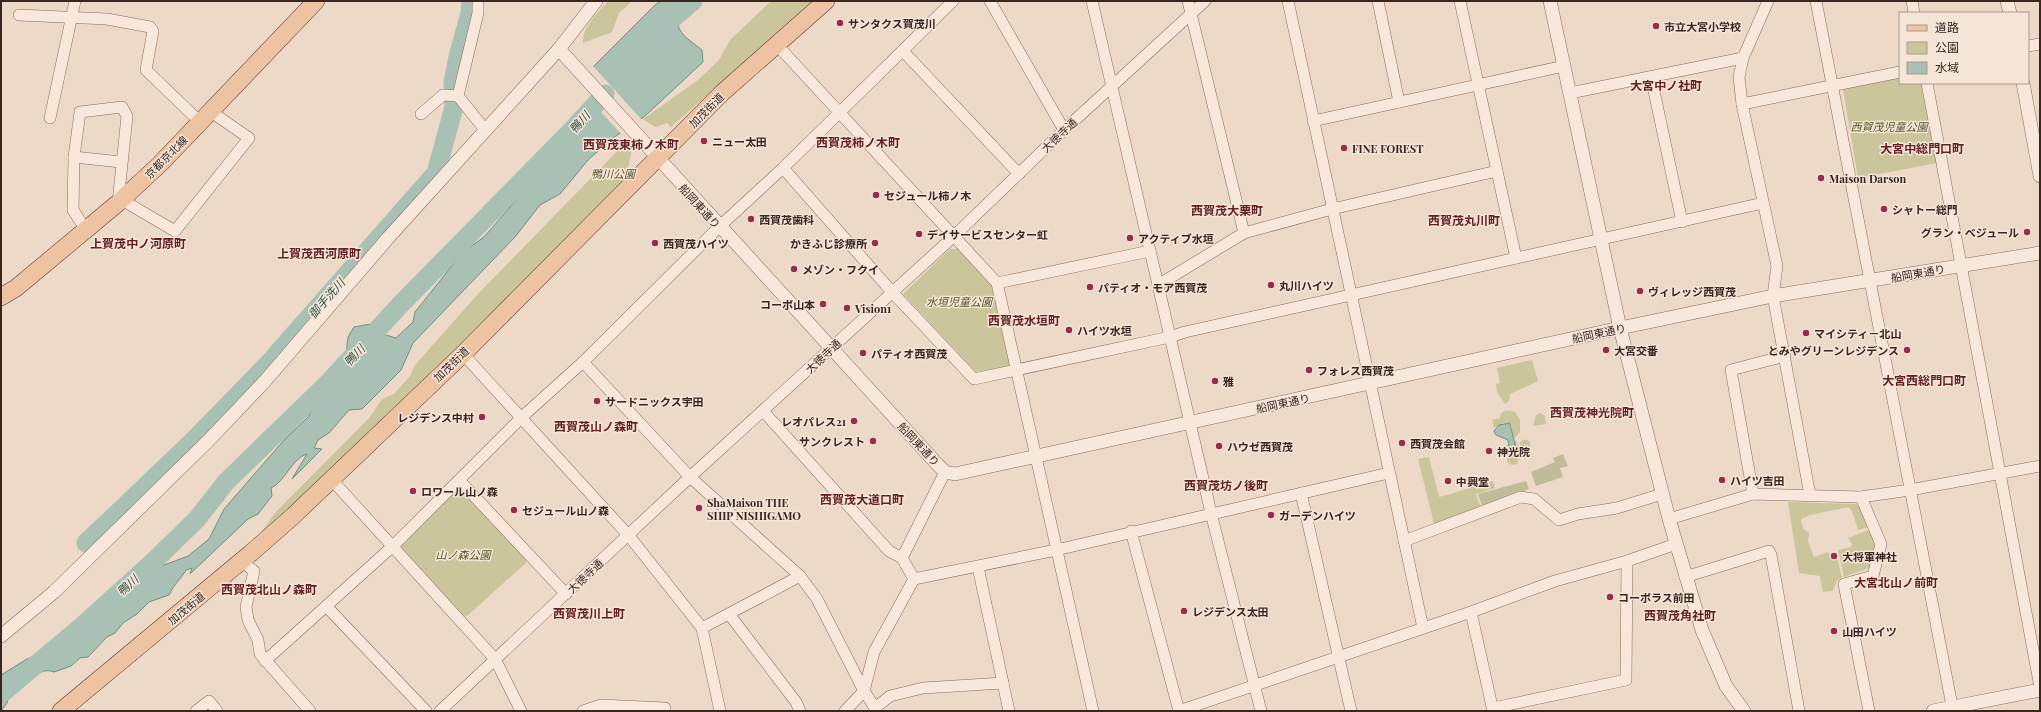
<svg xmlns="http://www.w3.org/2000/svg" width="2041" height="712" font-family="'Playfair Display','Noto Sans JP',serif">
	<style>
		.green { fill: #cbc59b }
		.cemetery { fill: #c0bc9a }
		.water { fill: #a8c1b4; stroke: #6f907f }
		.pier { fill: #edd9c7 }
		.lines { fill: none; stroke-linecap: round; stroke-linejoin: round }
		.river { stroke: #a8c1b4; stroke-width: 19 }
		.minor-casing { stroke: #886a5d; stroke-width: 12 }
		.tertiary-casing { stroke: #886a5d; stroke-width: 14 }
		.primary-casing { stroke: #573931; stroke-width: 18 }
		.minor { stroke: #f8e8db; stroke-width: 11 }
		.tertiary { stroke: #f8e8db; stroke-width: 13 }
		.primary { stroke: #eec3a1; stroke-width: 17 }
		.poi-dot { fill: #952f49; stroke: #f5e5d7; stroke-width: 1.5 }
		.labels { text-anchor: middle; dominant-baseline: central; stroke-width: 3; stroke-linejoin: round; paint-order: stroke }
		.poi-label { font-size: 11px; font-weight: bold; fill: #392620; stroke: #f5e5d7; text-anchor: start }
		.street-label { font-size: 11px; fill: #392620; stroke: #f5e5d7 }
		.park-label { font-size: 11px; font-style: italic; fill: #555528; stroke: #f5e5d7 }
		.neighbourhood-label { font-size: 12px; font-weight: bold; fill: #642123; stroke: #f5e5d7 }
		.water-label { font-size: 12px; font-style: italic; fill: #30584c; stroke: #f5e5d7 }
	</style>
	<rect width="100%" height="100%" fill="#edd9c7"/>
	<!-- green -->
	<g class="green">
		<path d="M608,1H632L619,13L612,32L583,43C583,25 597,14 608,1Z"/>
		<path d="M771,1H813L671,127L667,123L655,127L643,119L698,80L719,60L730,40Z"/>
		<path d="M1900,77V83H1921L1937,163L1858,178L1843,89Z"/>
		<path d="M628,140L631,153L626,179L345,460L258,537L275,513L370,417L382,399L394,394L410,376L415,365L478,294Z"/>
		<path d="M950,249H958L992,284L1011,366L976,372L903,294Z"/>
		<path d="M1532,360L1538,381L1510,394L1509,401L1505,404L1497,392L1496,384L1500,383L1497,368Z"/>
		<path d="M1507,410L1515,412L1520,420V432L1513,440L1511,423H1503L1494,428L1492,420L1500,418L1501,413Z"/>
		<path d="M1540,413L1545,416L1546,424L1533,426L1536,415Z"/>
		<circle cx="1525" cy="445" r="5.5"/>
		<path d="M1516,440L1520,454L1517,464L1512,465L1507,462L1506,447L1508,445L1509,453L1513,456L1517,455L1518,451L1514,442Z"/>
		<path d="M1429,457L1439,497C1458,493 1474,485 1493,481L1495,488L1476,494L1480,506L1434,524L1418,459Z"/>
		<path d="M461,489L526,558V563L467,616L462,615L401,550V544L454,490Z"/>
		<path d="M1788,502L1856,504L1859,506L1868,527L1858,530L1852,511L1849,507L1810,515L1801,519L1803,529L1809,533L1808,541L1814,557L1828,552L1829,554L1836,553L1842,578L1837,580L1833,591L1823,592L1820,576L1799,573Z"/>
		<path d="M1869,530L1875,543L1869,568L1844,577L1838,550L1851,547L1852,544L1848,538Z"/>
	</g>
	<!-- cemetery -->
	<g class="cemetery">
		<path d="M1563,454L1568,466L1560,468L1563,477L1536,486L1531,472L1555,462L1553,458Z"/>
		<path d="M1526,481L1529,489L1482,506L1478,494Z"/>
	</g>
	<!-- water -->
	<g class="water">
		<path d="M661,1H685L676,12C677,35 686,37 702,50L703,62L645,116L613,138L588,160L560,194L540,205L515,237L413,343L401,370L362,409L349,410L329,433L318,440L314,448L322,449L292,479L307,454C292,458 285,482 271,488L272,496L258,514L248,519L190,574L192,568L186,570C181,579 173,585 169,595L149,602L137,614L123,623L115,633L107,637L88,657L80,658L71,666L54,672C40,666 22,683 10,690L7,703L1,711V703L4,695L1,691V675L27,659L31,658L33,664L94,626L143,576L156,568L188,556L209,539L224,509L284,440L308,417L315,405L328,395L346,353L348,337L354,327L371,324L386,335L396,338L413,322L415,312L463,252L484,237L580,126L595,101L591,69L655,5Z"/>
		<path d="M1510,423C1511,431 1518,451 1516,455L1510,453L1508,440L1496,435L1494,431L1499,425Z"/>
	</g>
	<!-- pier -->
	<path class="pier" d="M592,65L642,120L622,135L592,102L589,69Z"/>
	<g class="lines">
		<!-- river -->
		<g class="river">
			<path d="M657,32L693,1"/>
			<path d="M86,543L193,441L268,364L436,173L454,107L453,83L458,57L470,13L471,1"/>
			<path d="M1,694L81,627L154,561L197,519L226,482L328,383L401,304L573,129L605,94"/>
		</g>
		<!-- minor casing -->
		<g class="minor-casing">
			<g id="minor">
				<path d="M478,1V13L458,96L486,131"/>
				<path d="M990,1L1064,130"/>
				<path d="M1092,1L1211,513L1261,711"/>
				<path d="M1188,1L1244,233"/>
				<path d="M1288,1L1423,628"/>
				<path d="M1378,1L1399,102"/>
				<path d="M1460,1L1516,258"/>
				<path d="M1768,1L1743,58L1739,77L1742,104L1777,266L1773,296L1810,495"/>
				<path d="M1816,1L1953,711"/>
				<path d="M1912,1L1914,13"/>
				<path d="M19,15L107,19L150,27L153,31L146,70L200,122"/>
				<path d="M778,46L997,283L1093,711"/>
				<path d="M2028,46L2040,44"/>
				<path d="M903,51L1019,174"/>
				<path d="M1651,77L1682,222"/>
				<path d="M1927,83L2040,687"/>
				<path d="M1570,93L1743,58"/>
				<path d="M1742,104L1900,72"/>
				<path d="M421,114L443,95L458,96"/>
				<path d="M50,118L75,1"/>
				<path d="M1313,121L1564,66"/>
				<path d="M74,157L121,162"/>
				<path d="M783,168L892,292L974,379L1170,337L1185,332L1763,203"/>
				<path d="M122,200L175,231L249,138L210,111"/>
				<path d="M86,230L73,210L74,157L80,112L122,107L127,116L118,203"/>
				<path d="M997,283L1150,251"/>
				<path d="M1158,285L1244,233L1332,209L1497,171"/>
				<path d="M463,354L629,536L702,628L800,576"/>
				<path d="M583,362L690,477L800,576L817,599L864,691L845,711"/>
				<path d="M763,411L889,551L902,558"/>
				<path d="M945,472L902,558L914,579L1056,550L1389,473"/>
				<path d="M332,480L495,659L521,711"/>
				<path d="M459,480L566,594"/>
				<path d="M1301,493L1351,711"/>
				<path d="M1753,494L1731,370L1785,356"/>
				<path d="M1861,497L1881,544L1873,576L1844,584L1869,711"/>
				<path d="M1669,519L1753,494L1861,497L1910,490L2040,466"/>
				<path d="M1131,531L1179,711"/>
				<path d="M1404,541L1521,497L1534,499L1559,520L1578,514L1617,508L1662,494"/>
				<path d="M241,561L254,571L246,607L248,620L258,640L260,654L310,711"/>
				<path d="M978,567L1009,711"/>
				<path d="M1685,577L1769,551L1771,555L1799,711"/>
				<path d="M326,606L426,711"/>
				<path d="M1471,612L1493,711"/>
				<path d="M729,614L796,702L800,711"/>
				<path d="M702,628L720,711"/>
				<path d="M265,661L393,546L522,417L583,362L719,227L783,168L953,1"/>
				<path d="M875,708L890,696L923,688L1003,683"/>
				<path d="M1493,708L1626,680L1627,561"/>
				<path d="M196,711L209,701L217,711"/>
				<path d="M440,711L690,477L953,237L1064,130L1205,1"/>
				<path d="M583,711L601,705L665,708V711"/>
				<path d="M877,711L864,691L874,652L914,579"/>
				<path d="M1179,711L1471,612L1555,581L1627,561L1676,544"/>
			</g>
		</g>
		<!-- tertiary casing -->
		<g class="tertiary-casing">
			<g id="tertiary">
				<path d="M1550,1L1620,328L1669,519L1702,630L1726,686L1744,711"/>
				<path d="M2007,1L2010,13"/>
				<path d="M559,49L937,464L945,472L955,474L1620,328L1773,296L2040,253"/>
				<path d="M2023,83L2040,176"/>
				<path d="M1,636L54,592L209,440L265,381L388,238L559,49L596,1"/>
				<path d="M1933,711L2040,690"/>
			</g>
		</g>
		<!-- primary casing -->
		<g class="primary-casing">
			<g id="primary">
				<path d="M1,297L16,288L118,203L160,164L316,1"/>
				<path d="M61,711L251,553L292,517L463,354L722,93L826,1"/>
			</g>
		</g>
		<!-- minor -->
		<use href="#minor" class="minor"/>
		<!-- tertiary -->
		<use href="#tertiary" class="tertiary"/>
		<!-- primary -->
		<use href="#primary" class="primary"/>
	</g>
	<!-- markers -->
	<g class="poi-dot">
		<circle cx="840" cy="23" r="4"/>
		<circle cx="1656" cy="26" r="4"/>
		<circle cx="704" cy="141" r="4"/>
		<circle cx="1344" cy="148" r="4"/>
		<circle cx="1821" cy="178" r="4"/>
		<circle cx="876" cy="195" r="4"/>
		<circle cx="1884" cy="209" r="4"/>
		<circle cx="751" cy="219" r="4"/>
		<circle cx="2027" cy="232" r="4"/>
		<circle cx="919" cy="234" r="4"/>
		<circle cx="1130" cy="238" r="4"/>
		<circle cx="655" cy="243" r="4"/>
		<circle cx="875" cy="243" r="4"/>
		<circle cx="794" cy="269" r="4"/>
		<circle cx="1271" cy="285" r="4"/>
		<circle cx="1090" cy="287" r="4"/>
		<circle cx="1640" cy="291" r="4"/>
		<circle cx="823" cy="304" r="4"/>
		<circle cx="847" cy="308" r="4"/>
		<circle cx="1069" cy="330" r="4"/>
		<circle cx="1806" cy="333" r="4"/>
		<circle cx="1606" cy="350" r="4"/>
		<circle cx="1907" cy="350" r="4"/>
		<circle cx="863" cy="353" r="4"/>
		<circle cx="1309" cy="370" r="4"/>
		<circle cx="1215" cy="381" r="4"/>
		<circle cx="597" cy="401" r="4"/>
		<circle cx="482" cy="417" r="4"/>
		<circle cx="854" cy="421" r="4"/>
		<circle cx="873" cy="441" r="4"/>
		<circle cx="1402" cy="443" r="4"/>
		<circle cx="1219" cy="446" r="4"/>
		<circle cx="1489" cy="451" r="4"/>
		<circle cx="1722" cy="480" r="4"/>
		<circle cx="1448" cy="481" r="4"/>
		<circle cx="413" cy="491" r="4"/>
		<circle cx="699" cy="508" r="4"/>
		<circle cx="514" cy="510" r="4"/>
		<circle cx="1271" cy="515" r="4"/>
		<circle cx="1834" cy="556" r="4"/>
		<circle cx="1610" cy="597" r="4"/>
		<circle cx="1184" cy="611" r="4"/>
		<circle cx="1834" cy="631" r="4"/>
	</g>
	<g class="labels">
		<!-- poi labels -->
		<g class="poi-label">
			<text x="848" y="23">サンタクス賀茂川</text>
			<text x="1664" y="26">市立大宮小学校</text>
			<text x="712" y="141">ニュー太田</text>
			<text x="1352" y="148">FINE FOREST</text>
			<text x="1829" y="178">Maison Darson</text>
			<text x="884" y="195">セジュール柿ノ木</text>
			<text x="1892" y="209">シャトー総門</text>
			<text x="759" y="219">西賀茂歯科</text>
			<text x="2019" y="232" text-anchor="end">グラン・べジュール</text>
			<text x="927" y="234">デイサービスセンター虹</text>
			<text x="1138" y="238">アクティブ水垣</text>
			<text x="663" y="243">西賀茂ハイツ</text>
			<text x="867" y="243" text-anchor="end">かきふじ診療所</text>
			<text x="802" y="269">メゾン・フクイ</text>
			<text x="1279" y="285">丸川ハイツ</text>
			<text x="1098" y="287">パティオ・モア西賀茂</text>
			<text x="1648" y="291">ヴィレッジ西賀茂</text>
			<text x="815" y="304" text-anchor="end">コーポ山本</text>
			<text x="855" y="308">Vision1</text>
			<text x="1077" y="330">ハイツ水垣</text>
			<text x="1814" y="333">マイシティ－北山</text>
			<text x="1614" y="350">大宮交番</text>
			<text x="1899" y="350" text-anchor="end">とみやグリーンレジデンス</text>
			<text x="871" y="353">パティオ西賀茂</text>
			<text x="1317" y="370">フォレス西賀茂</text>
			<text x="1223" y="381">雅</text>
			<text x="605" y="401">サードニックス宇田</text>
			<text x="474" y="417" text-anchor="end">レジデンス中村</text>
			<text x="846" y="421" text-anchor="end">レオパレス21</text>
			<text x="865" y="441" text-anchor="end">サンクレスト</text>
			<text x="1410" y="443">西賀茂会館</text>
			<text x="1227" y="446">ハウゼ西賀茂</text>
			<text x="1497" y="451">神光院</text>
			<text x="1730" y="480">ハイツ吉田</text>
			<text x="1456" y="481">中興堂</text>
			<text x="421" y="491">ロワール山ノ森</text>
			<text x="707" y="502">ShaMaison THE<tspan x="707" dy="13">SHIP NISHIGAMO</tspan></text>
			<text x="522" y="510">セジュール山ノ森</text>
			<text x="1279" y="515">ガーデンハイツ</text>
			<text x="1842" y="556">大将軍神社</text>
			<text x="1618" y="597">コーポラス前田</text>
			<text x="1192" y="611">レジデンス太田</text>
			<text x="1842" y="631">山田ハイツ</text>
		</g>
		<!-- street labels -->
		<g class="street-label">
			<text transform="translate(706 110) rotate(-45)">加茂街道</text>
			<text transform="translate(1059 135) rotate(-43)">大徳寺通</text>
			<text transform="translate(166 157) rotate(-45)">京都京北線</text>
			<text transform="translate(700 206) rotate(48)">船岡東通り</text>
			<text transform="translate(1918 273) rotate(-10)">船岡東通り</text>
			<text transform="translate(1599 333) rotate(-12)">船岡東通り</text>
			<text transform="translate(823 356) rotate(-43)">大徳寺通</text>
			<text transform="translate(451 364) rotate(-44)">加茂街道</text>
			<text transform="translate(1283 403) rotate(-12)">船岡東通り</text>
			<text transform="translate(919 444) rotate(47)">船岡東通り</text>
			<text transform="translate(585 576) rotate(-43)">大徳寺通</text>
			<text transform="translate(186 608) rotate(-40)">加茂街道</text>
		</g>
		<!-- park labels -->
		<g class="park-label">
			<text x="1889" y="126">西賀茂児童公園</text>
			<text x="613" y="173">鴨川公園</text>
			<text x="959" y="301">水垣児童公園</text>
			<text x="463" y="554">山ノ森公園</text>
		</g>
		<!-- neighbourhood labels -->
		<g class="neighbourhood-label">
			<text x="1666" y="85">大宮中ノ社町</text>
			<text x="858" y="142">西賀茂柿ノ木町</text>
			<text x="631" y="144">西賀茂東柿ノ木町</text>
			<text x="1922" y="148">大宮中総門口町</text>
			<text x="1227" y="210">西賀茂大栗町</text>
			<text x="1464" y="220">西賀茂丸川町</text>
			<text x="138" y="243">上賀茂中ノ河原町</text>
			<text x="319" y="253">上賀茂西河原町</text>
			<text x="1024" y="320">西賀茂水垣町</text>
			<text x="1924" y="380">大宮西総門口町</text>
			<text x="1592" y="412">西賀茂神光院町</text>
			<text x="596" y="426">西賀茂山ノ森町</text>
			<text x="1226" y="485">西賀茂坊ノ後町</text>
			<text x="862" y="499">西賀茂大道口町</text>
			<text x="1896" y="582">大宮北山ノ前町</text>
			<text x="269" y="589">西賀茂北山ノ森町</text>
			<text x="589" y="613">西賀茂川上町</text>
			<text x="1680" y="615">西賀茂角社町</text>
		</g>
		<!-- water labels -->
		<g class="water-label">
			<text transform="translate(579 122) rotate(-48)">鴨川</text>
			<text transform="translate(326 298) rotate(-49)">御手洗川</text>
			<text transform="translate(354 355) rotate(-46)">鴨川</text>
			<text transform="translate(127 585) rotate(-43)">鴨川</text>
		</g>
	</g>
	<!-- border -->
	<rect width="2041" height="712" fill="none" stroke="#392620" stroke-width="4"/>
	<!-- legend -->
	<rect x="1899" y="12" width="130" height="72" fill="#f5e5d7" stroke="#aa998e"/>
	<rect x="1907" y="25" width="20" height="6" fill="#eec3a1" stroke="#aa998e"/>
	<text x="1935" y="32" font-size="12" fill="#392620">道路</text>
	<rect x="1907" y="42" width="20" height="12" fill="#cbc59b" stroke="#aa998e"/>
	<text x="1935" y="52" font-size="12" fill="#392620">公園</text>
	<rect x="1907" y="62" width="20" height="12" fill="#a8c1b4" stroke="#aa998e"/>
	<text x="1935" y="72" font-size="12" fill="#392620">水域</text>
</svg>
